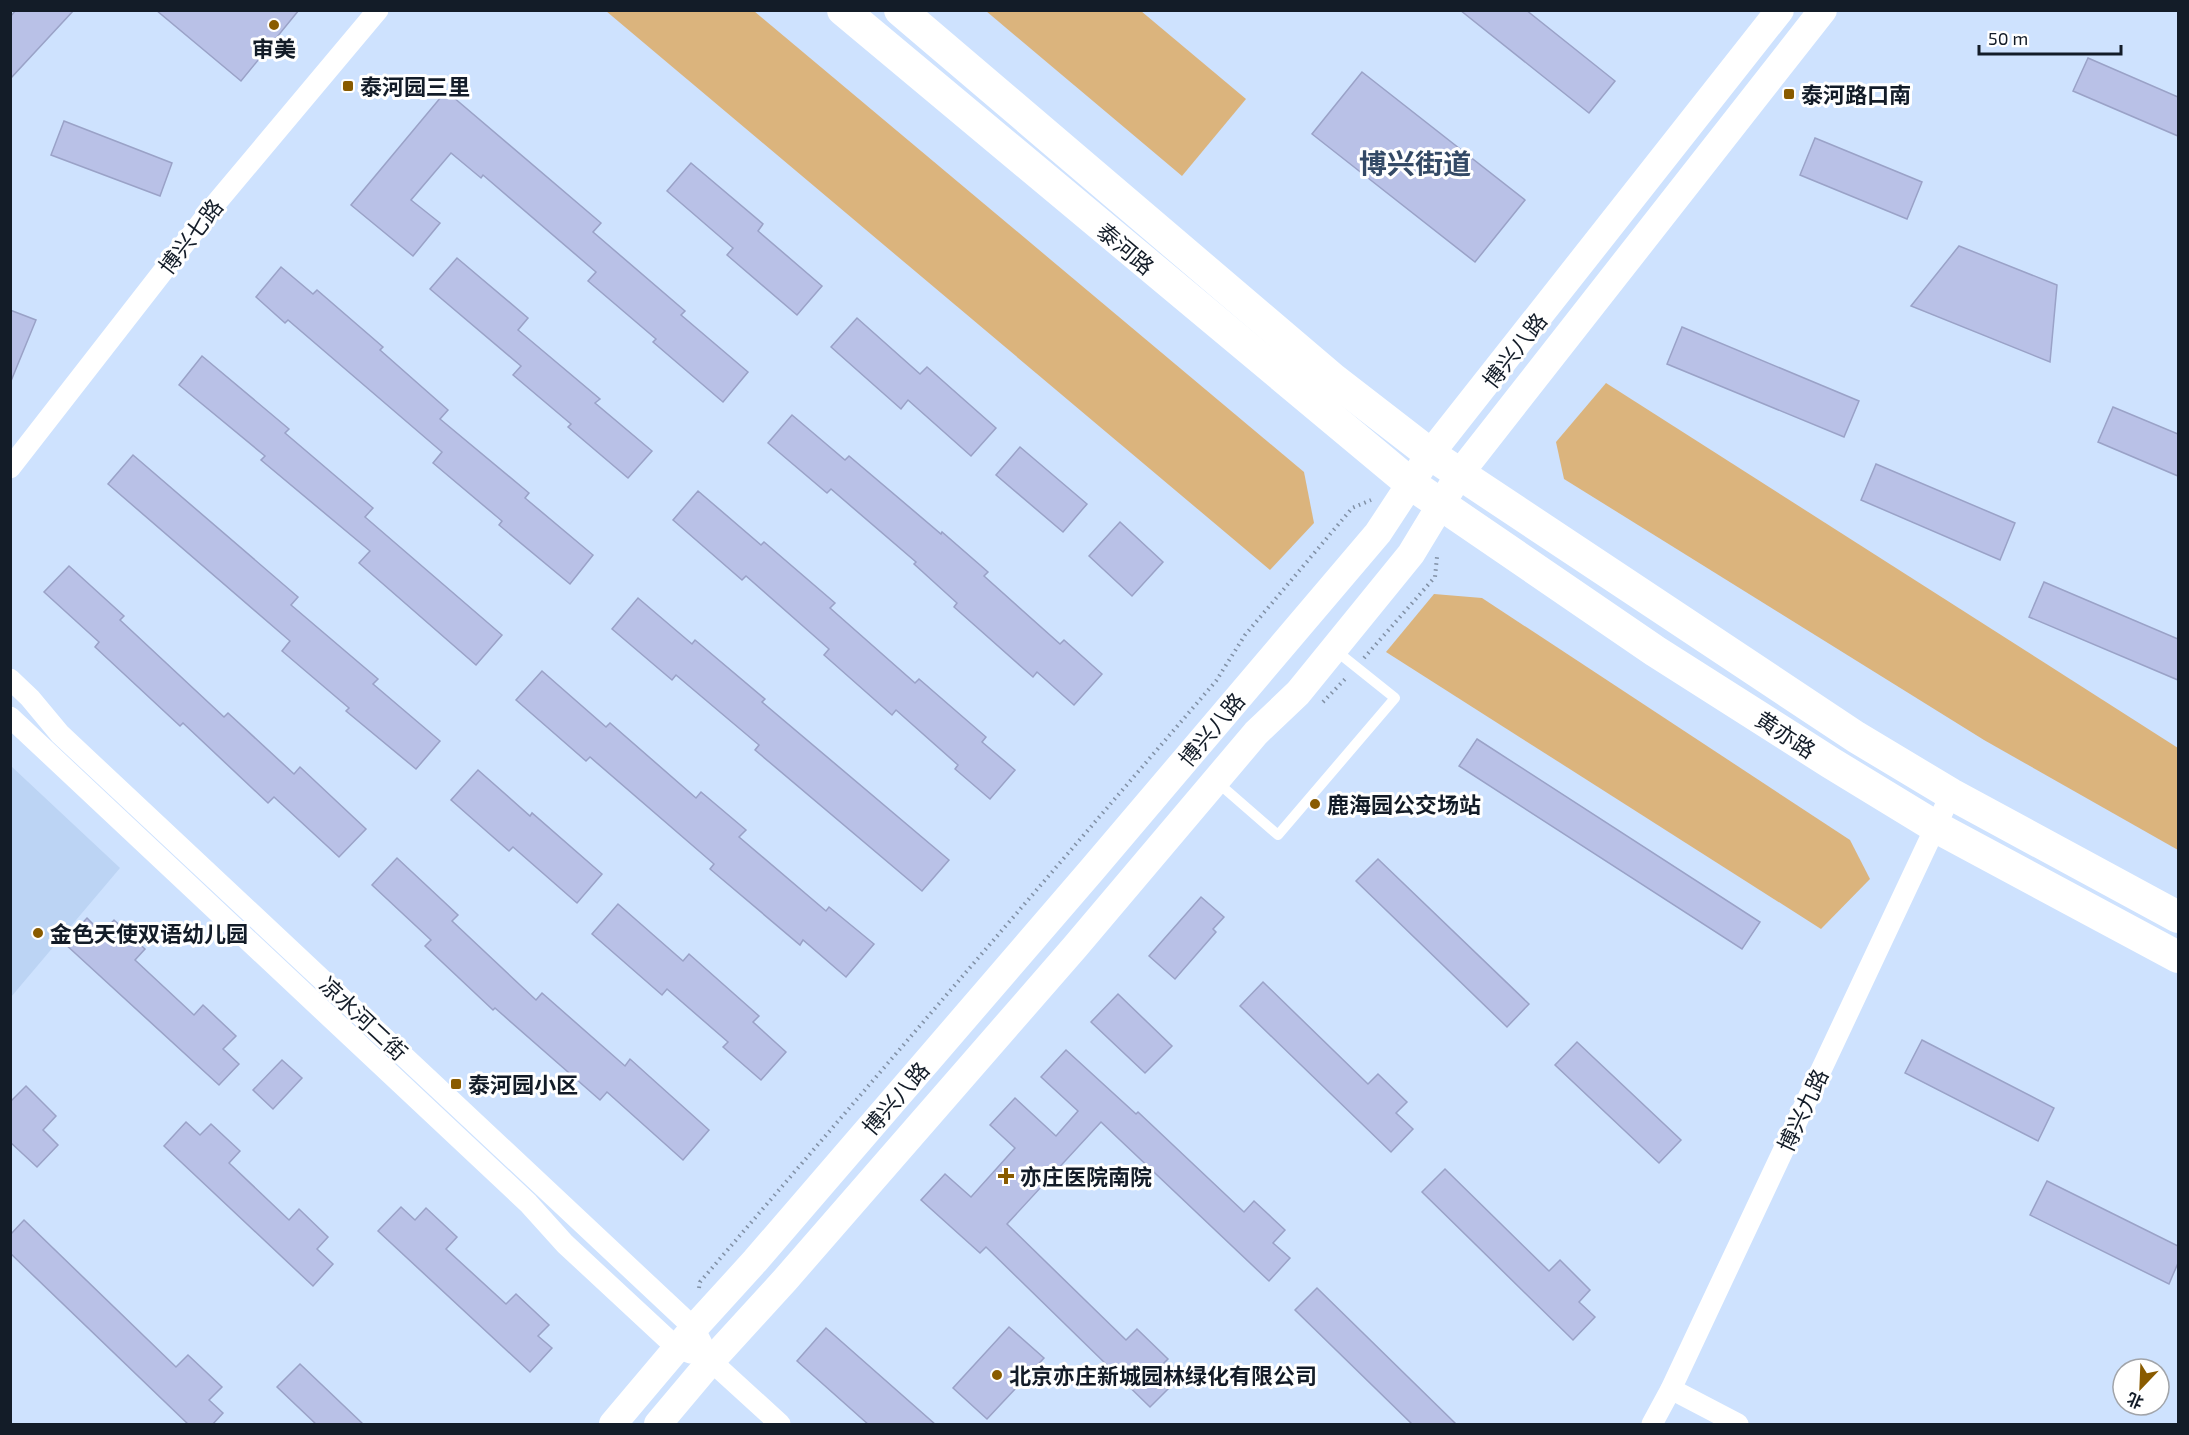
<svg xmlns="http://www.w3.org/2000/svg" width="2189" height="1435" font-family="'Exo 2','Noto Sans SC',sans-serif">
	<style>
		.built { fill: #bcd4f4 }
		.green { fill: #dbb47d }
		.building { fill: #b9c1e7; stroke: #9aa2c7; stroke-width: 1.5 }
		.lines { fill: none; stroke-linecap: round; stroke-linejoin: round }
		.path { stroke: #8190a5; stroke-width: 4; stroke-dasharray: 1.5 4.5; stroke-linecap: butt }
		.lane { stroke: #fff; stroke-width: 10 }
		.street { stroke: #fff; stroke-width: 21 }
		.secondary { stroke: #fff; stroke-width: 28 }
		.primary { stroke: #fff; stroke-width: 32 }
		.poi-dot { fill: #895b00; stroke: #fff; stroke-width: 2 }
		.labels { text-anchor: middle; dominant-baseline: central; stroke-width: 6; stroke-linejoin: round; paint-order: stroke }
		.poi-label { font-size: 22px; font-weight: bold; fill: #131c28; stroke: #fff; text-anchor: start }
		.street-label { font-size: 22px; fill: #131c28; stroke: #fff }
		.district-label { font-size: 28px; font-weight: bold; fill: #344a66; stroke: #fff }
	</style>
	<rect width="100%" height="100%" fill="#cee2fe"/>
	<!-- built -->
	<path class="built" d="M11,766L120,868L11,997Z"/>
	<!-- green -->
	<g class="green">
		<path d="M606,11H754L1304,472L1314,523L1270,570Z"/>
		<path d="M986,11H1141L1246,99L1182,176Z"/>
		<path d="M1606,383L2178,748V850L1984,740L1564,479L1556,442Z"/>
		<path d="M1434,594L1482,598L1850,840L1870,879L1821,929L1386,652Z"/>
	</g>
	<!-- building -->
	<g class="building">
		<path d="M16,10H74L10,79V17Z"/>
		<path d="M156,10H299L241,81Z"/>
		<path d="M1460,10H1526L1615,81L1589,113Z"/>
		<path d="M2088,58L2178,97V136L2073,91Z"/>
		<path d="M1362,72L1525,200L1475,262L1312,134Z"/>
		<path d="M446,91L601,223L593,232L685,311L681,315L748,372L723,402L653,342L656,339L588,281L596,272L483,175L481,178L451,153L411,200L440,223L413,256L351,205Z"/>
		<path d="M64,121L172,163L160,196L51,155Z"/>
		<path d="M1815,138L1922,182L1907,219L1800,175Z"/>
		<path d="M691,163L763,224L758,231L822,286L797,315L727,255L733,248L667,191Z"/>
		<path d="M1959,246L2057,285L2050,362L1911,306Z"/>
		<path d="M457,258L528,318L518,330L600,399L595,403L652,451L628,478L568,427L571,424L513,375L521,366L430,289Z"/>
		<path d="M281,267L313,294L317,290L383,347L380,350L448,410L440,419L529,493L525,498L593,555L570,584L499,525L502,521L433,463L442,452L288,320L285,323L256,297Z"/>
		<path d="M10,310L36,320L11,381H10Z"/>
		<path d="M857,318L920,374L927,367L996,428L971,456L908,400L901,409L831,347Z"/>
		<path d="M1682,327L1859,401L1844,437L1667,364Z"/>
		<path d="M202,356L289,429L285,433L373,508L365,517L502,635L476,665L359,563L370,551L261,460L265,456L179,385Z"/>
		<path d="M2113,407L2178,434V476L2098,442Z"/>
		<path d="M792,415L845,460L849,456L941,534L942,532L988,572L984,576L1060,644L1064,640L1102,674L1074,705L1037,672L1033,677L954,607L957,603L914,564L916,562L831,489L827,493L768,443Z"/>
		<path d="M1020,447L1087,504L1063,532L996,475Z"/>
		<path d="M133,455L298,597L291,605L378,679L373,684L440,741L416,769L346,711L349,708L282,651L290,641L108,484Z"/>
		<path d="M1876,464L2015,523L2000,560L1861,500Z"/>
		<path d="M698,491L761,545L764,542L835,603L830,608L915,683L919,679L986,737L982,742L1015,770L990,799L955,769L958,765L896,710L892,715L824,655L829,649L746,576L742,580L673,520Z"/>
		<path d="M1120,522L1163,562L1132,596L1089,556Z"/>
		<path d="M69,566L124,616L120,620L224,717L228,713L294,774L300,767L366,829L339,857L274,797L268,803L183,723L180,726L95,647L99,642L44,592Z"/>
		<path d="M2044,582L2178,639V680L2029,617Z"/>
		<path d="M638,598L692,644L695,640L765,699L762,702L949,860L922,891L755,750L759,745L676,675L672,680L612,629Z"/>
		<path d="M542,671L606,727L610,723L696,798L701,792L746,830L739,837L826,911L829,907L874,944L846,977L803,940L800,945L710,869L714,864L590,757L586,761L516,700Z"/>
		<path d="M1477,739L1760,922L1742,949L1459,766Z"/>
		<path d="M478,770L530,816L532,813L602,874L577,903L513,847L509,851L451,800Z"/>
		<path d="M397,858L458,915L452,921L536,1000L542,993L625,1066L630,1059L709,1130L683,1160L607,1092L600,1100L495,1008L493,1010L425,946L431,940L372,885Z"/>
		<path d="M1378,859L1529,1004L1507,1027L1356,881Z"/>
		<path d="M1201,897L1224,917L1213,929L1216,932L1175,979L1149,956Z"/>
		<path d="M618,904L683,961L689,954L759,1016L753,1022L786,1052L761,1080L723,1047L728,1042L667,989L662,995L592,934Z"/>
		<path d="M87,918L102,933L114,920L145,949L135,960L194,1015L203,1005L236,1036L223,1049L239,1064L219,1085L64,943Z"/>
		<path d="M1263,982L1368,1084L1378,1074L1407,1102L1396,1113L1413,1129L1391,1152L1240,1006Z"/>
		<path d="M1118,994L1172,1046L1145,1073L1091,1022Z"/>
		<path d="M1922,1040L2054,1108L2038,1141L1905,1073Z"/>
		<path d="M1577,1042L1681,1140L1659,1163L1555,1065Z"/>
		<path d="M1066,1050L1136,1114L1138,1112L1244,1212L1254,1201L1285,1230L1273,1243L1290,1258L1269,1281L1101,1122L1007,1224L1126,1340L1137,1329L1168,1359L1156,1371L1171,1386L1150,1407L986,1247L980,1253L921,1200L945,1174L971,1197L1015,1148L990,1125L1015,1098L1056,1136L1078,1111L1041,1077Z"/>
		<path d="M282,1060L302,1078L273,1109L253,1090Z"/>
		<path d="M26,1086L56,1116L43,1130L58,1145L37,1167L10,1142V1102Z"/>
		<path d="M186,1122L200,1135L211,1124L240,1151L229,1163L289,1220L299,1209L328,1237L317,1249L333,1264L313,1286L164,1146Z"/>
		<path d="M1445,1169L1549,1271L1560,1260L1590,1290L1579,1302L1595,1317L1573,1340L1422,1192Z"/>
		<path d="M2047,1181L2178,1246V1263L2169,1284L2030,1215Z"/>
		<path d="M401,1207L415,1220L426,1208L457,1237L446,1249L506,1304L516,1294L549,1325L538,1336L552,1348L530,1372L378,1231Z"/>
		<path d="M24,1220L176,1367L188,1355L222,1387L209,1400L223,1413L212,1425H189L10,1253V1235Z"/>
		<path d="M1317,1288L1457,1425H1413L1295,1310Z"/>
		<path d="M1009,1327L1044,1358L987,1419L953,1388Z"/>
		<path d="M826,1328L936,1425H869L797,1361Z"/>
		<path d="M300,1364L364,1425H317L277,1387Z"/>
	</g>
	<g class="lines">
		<!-- path -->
		<g class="path">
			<path d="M1364,658L1435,577L1437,557"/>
			<path d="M1323,702L1347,677"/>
			<path d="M699,1288L700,1282L1216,681L1245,635L1348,513L1352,508L1371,500"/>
		</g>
		<!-- lane -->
		<path class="lane" d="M1217,782L1278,835L1395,698L1335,650"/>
		<!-- street -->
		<g class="street">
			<path d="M10,468L217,202L378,10"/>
			<path d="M10,679L30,698L60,734L694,1328L711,1361L780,1424"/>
			<path d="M10,717L528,1203L565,1244L677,1348L691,1353"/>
			<path d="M1671,1389L1738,1424"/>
			<path d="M1652,1424L1671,1389L1951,794"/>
		</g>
		<!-- secondary -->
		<g class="secondary">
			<path d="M613,1424L694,1328L755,1261L1091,871L1378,533L1430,454L1780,10"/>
			<path d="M658,1424L711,1361L785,1280L1075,947L1256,733L1298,693L1411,554L1460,473L1823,10"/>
		</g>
		<!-- primary -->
		<g class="primary">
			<path d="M843,10L1411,484L1655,651L1831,763L1936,827L2178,957"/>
			<path d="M900,10L1333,379L1430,454L1856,737L1951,794L2178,917"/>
		</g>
	</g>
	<!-- markers -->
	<g class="poi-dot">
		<circle cx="274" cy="25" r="6"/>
		<rect x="342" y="80" width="12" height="12" rx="3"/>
		<rect x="1783" y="88" width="12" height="12" rx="3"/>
		<circle cx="1315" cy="804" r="6"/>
		<circle cx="38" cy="933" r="6"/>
		<rect x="450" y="1078" width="12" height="12" rx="3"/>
		<path d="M1003 1167h6v6h6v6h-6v6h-6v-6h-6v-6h6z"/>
		<circle cx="997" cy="1375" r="6"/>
	</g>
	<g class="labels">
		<!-- poi labels -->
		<g class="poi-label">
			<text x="274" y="48" text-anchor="middle">审美</text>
			<text x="360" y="86">泰河园三里</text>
			<text x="1801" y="94">泰河路口南</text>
			<text x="1327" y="804">鹿海园公交场站</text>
			<text x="50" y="933">金色天使双语幼儿园</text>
			<text x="468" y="1084">泰河园小区</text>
			<text x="1020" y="1176">亦庄医院南院</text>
			<text x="1009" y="1375">北京亦庄新城园林绿化有限公司</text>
		</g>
		<!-- street labels -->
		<g class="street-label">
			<text transform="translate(190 236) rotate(-52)">博兴七路</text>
			<text transform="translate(1126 248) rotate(40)">泰河路</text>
			<text transform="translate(1514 350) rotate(-52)">博兴八路</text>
			<text transform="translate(1211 729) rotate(-50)">博兴八路</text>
			<text transform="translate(1786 734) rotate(33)">黄亦路</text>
			<text transform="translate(364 1018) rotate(43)">凉水河二街</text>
			<text transform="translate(895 1098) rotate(-49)">博兴八路</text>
			<text transform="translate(1802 1110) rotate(-65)">博兴九路</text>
		</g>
		<!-- district labels -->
		<g class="district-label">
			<text x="1415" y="163">博兴街道</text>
		</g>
	</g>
	<!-- border -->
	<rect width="2189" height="1435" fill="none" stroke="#131c28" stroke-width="24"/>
	<!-- north arrow -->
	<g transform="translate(2141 1387) rotate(203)"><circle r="28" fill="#ffffff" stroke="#a1a4a9" stroke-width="1.5"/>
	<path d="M0-4.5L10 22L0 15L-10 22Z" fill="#895b00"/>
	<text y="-9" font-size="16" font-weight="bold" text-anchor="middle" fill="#131c28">北</text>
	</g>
	<!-- scale -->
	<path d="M1979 45v9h142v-9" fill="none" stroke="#131c28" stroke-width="3"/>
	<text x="1988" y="45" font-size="18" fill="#131c28" stroke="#ffffff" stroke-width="4.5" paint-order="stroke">50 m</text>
</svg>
